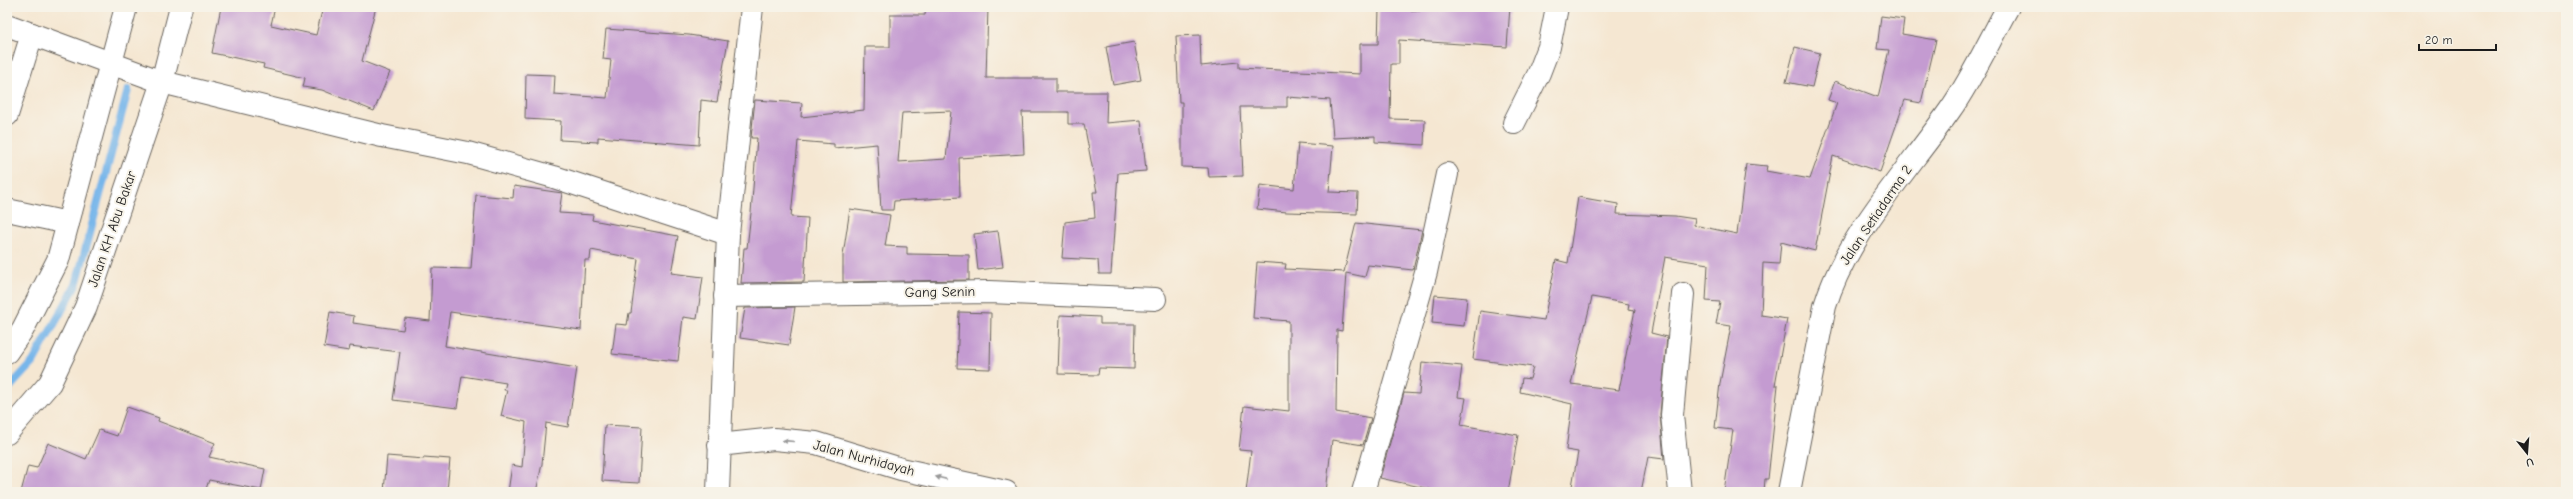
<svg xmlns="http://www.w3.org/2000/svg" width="2573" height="499" font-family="'Comic Neue',sans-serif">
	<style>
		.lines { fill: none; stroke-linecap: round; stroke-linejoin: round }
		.stream { stroke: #77b6ea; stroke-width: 8 }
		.building { fill: #c49bd1; fill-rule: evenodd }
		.minor-casing { stroke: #68635c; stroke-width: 24 }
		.tertiary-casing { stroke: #68635c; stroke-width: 24 }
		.secondary-casing { stroke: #68635c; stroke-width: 24 }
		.minor { stroke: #fff; stroke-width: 22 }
		.tertiary { stroke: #fff; stroke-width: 22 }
		.secondary { stroke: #fff; stroke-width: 22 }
		.oneway { fill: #999 }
		.labels { text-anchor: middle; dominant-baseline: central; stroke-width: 4; stroke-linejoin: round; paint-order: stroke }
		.street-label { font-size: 14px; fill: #1c1c1c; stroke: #f7f3e8 }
	</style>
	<rect width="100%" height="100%" fill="#f7f3e8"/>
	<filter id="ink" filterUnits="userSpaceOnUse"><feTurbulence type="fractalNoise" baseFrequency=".025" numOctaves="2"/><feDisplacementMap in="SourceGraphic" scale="8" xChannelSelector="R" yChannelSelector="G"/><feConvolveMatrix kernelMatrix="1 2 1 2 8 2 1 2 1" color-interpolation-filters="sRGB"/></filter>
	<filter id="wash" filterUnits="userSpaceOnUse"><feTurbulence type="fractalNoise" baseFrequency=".012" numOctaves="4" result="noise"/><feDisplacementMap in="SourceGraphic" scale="16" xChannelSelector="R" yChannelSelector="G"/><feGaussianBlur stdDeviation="0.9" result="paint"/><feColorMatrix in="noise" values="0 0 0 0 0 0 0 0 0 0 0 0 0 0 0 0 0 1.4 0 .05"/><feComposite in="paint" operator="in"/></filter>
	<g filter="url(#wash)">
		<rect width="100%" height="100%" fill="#f5e7d2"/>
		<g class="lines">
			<!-- stream -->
			<path class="stream" d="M7,390L33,362L76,285L128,90"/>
		</g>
		<g id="blocks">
			<!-- building -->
			<g class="building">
				<path d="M221,7H275L271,25L316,35L323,7H376L362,61L390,72L374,111L322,90L303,87L305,78L263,68L264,64L212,53Z"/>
				<path d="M926,7H988L986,78H1056V92H1107L1106,123L1141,120L1146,171L1118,173L1111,274H1099L1098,260L1062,258L1065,222L1095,218L1093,192H1097L1084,124H1068V112H1022L1024,154L959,158L960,197L894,201L893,210H881L877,144L834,148V144L798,141L791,217L808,218L804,282L741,283L744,248H747L751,213L757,138H751L755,100L802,103L801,117L864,110L865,47H890V15H925ZM951,111L946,159L898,162L902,113Z"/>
				<path d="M1420,7H1510L1507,47L1399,40V64H1391L1390,119L1425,120L1424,145L1375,142V136L1333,138L1330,100L1287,97V107H1240L1243,176L1209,177L1208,168L1182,167V102H1179L1176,36L1200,35L1201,66L1239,62V68L1360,74V44H1378L1379,9L1420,11Z"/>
				<path d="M1881,16L1904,19L1902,34L1936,40L1921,103L1905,100L1880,172L1833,156L1815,251L1781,242L1779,264L1763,263L1761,315L1787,319L1775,385H1778L1768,479H1765L1764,492H1724L1733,430L1715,428L1720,383L1731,326L1716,324L1720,302L1706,301L1708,264L1665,257L1651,333L1667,337L1660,414L1664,459L1648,457L1641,492H1571L1578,452L1566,450L1572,404L1520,392L1522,378L1530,379L1533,367L1473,359L1480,311L1544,320L1556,260L1568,263L1578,197L1618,204L1617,214L1675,216L1695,219L1694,225L1737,234L1746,164L1767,166L1766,171L1810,179L1837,103L1828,100L1835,81L1878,97L1889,50L1877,49ZM1592,297L1629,304L1628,309L1635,310L1619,390L1571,384Z"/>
				<path d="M606,29L689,35L728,41L717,102L701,100L699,145L598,137V142L560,140L561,121L525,119L526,74L555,75L554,94L607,98L611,60L603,59Z"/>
				<path d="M1134,42L1141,80L1113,85L1106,47Z"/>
				<path d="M1795,47L1820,53L1812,87L1786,82Z"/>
				<path d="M1298,143L1333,146L1329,192L1358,193L1357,214L1287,212L1257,209L1260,185L1294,189Z"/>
				<path d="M514,186L562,193L559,213L593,215L592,220L678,236L671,273L703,277L697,319L683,317L678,361L612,354L616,324L627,325L629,313H631L638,259L591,250L590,260H585L581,330L450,312L445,346L577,368L568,427L546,423L542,464L536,492H508L512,465L522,467L526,422L501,416L507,390H504L506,383L462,376L457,408L393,400L400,352L350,346L349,351L324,347L330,312L354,316L353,323L403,330L405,318L430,321L432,268L471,269L476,195L513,198Z"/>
				<path d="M850,209L890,215L885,246L907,247V254L969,255V280L843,282V255Z"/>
				<path d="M1356,223L1422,230L1413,270L1368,265L1365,277L1346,273L1342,331L1337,330L1336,412L1371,418L1363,445L1332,440L1326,492H1246L1251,451L1239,450L1244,406L1289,411V321L1253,318L1257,262L1286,264L1285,269L1344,272Z"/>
				<path d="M998,231L1003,267L978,270L974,234Z"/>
				<path d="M1435,295L1467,298L1464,326L1432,323Z"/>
				<path d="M795,307L789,345L740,338L745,308Z"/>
				<path d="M959,312L991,313L990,369L957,368Z"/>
				<path d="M1060,315L1100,317V324H1135L1134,369L1099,368L1098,375L1058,374Z"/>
				<path d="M1422,362L1462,366L1458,397L1466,398L1461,425L1518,435L1508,492H1443L1380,478L1404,393L1419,394Z"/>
				<path d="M127,407L159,418L158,421L215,443L209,457L265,469L261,490L209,480L205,492H21L28,466L37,468L48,443L86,459L99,430L117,436Z"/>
				<path d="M605,425L642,427L639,483L602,481Z"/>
				<path d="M387,456L424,459V457L450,459L447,492H384Z"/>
			</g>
		</g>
	</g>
	<g filter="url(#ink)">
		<use href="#blocks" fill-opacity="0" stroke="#68635c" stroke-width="1"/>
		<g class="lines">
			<!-- minor casing -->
			<g class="minor-casing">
				<g id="minor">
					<path d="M162,82L382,136L468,153L554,177L728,234"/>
					<path d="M7,115L32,34"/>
					<path d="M1514,123L1539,73L1549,47L1557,7"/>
					<path d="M7,210L68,223"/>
					<path d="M725,296L990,292L1155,299"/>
					<path d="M7,352L23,329L58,260L126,7"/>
					<path d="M719,445L774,439L816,443L901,469L1006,492"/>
					<path d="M718,492L728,234L752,7"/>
					<path d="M1363,492L1426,272L1447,174"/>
					<path d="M1680,492L1672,415L1683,294"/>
				</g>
			</g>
			<!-- tertiary casing -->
			<g class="tertiary-casing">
				<g id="tertiary">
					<path d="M7,25L162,82"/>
					<path d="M7,433L50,383L86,307L162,82L181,7"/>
				</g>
			</g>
			<!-- secondary casing -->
			<g class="secondary-casing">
				<path id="secondary" d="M1789,492L1825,306C1846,236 1908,170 1950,110C1972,79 1989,41 2008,7"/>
			</g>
			<!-- minor -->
			<use href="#minor" class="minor"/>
			<!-- tertiary -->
			<use href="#tertiary" class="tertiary"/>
			<!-- secondary -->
			<use href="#secondary" class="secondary"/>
		</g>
		<!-- one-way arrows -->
		<defs><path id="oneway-solid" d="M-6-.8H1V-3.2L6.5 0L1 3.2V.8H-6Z"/></defs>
		<g class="oneway">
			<use href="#oneway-solid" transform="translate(788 441) rotate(-175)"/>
			<use href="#oneway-solid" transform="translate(941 478) rotate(-167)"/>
		</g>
	</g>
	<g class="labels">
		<!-- street labels -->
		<g class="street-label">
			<text transform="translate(1876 215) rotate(-56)">Jalan Setiadarma 2</text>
			<text transform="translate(112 229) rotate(-71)">Jalan KH Abu Bakar</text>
			<text transform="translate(940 292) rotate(-1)">Gang Senin</text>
			<text transform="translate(864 458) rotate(15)">Jalan Nurhidayah</text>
		</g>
	</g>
	<!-- margin -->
	<rect width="2573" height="499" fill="none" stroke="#f7f3e8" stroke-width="24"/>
	<!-- north arrow -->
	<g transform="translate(2527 453) rotate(163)" stroke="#f7f3e8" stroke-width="3" paint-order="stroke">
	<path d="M0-3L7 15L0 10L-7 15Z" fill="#1c1c1c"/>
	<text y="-6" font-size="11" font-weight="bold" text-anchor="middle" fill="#1c1c1c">U</text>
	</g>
	<!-- scale -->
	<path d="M2419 44v6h77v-6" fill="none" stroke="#1c1c1c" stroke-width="2"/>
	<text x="2425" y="44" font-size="12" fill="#1c1c1c" stroke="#f7f3e8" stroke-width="3" paint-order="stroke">20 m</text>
</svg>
